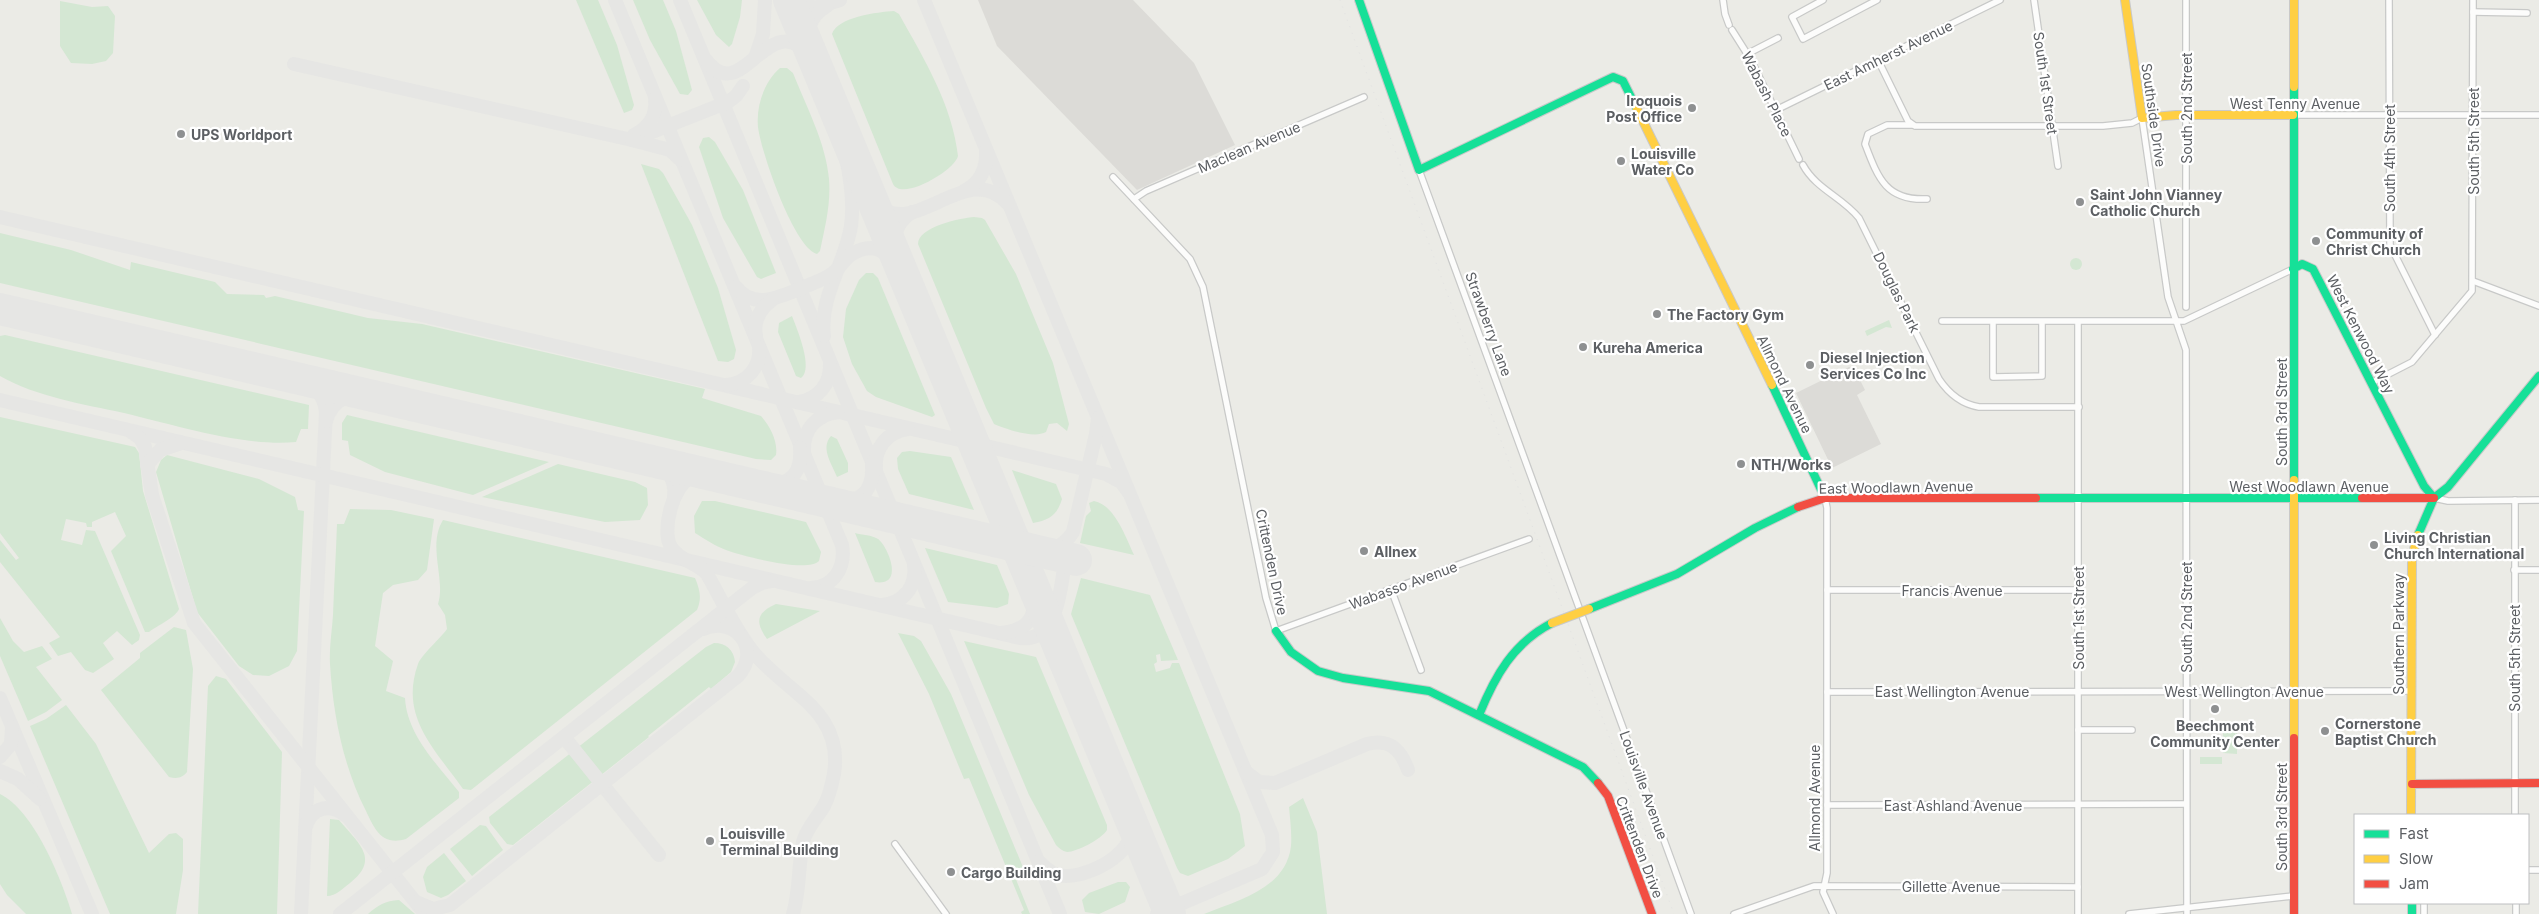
<svg xmlns="http://www.w3.org/2000/svg" width="2539" height="914" font-family="Inter,sans-serif">
	<style>
		.industrial { fill: #dcdbd7 }
		.green { fill: #d4e7d3 }
		.lines { fill: none; stroke-linecap: round; stroke-linejoin: round }
		.taxiway { stroke: #e6e6e4; stroke-width: 14 }
		.runway { stroke: #e6e6e4; stroke-width: 32 }
		.street-casing { stroke: #c8c9c8; stroke-width: 8 }
		.fast-casing { stroke: #c9c9c9; stroke-width: 10 }
		.slow-casing { stroke: #c9c9c9; stroke-width: 10 }
		.jam-casing { stroke: #c9c9c9; stroke-width: 10 }
		.street { stroke: #fcfcfb; stroke-width: 5.5 }
		.fast { stroke: #16e098; stroke-width: 8 }
		.slow { stroke: #ffcf43; stroke-width: 8 }
		.jam { stroke: #f24e42; stroke-width: 8 }
		.rail { stroke: #e2e2e2; stroke-width: 1; stroke-dasharray: 1 6; stroke-linecap: butt }
		.slow-bridge-casing { stroke: #c9c9c9; stroke-width: 10; stroke-linecap: butt }
		.slow-bridge { stroke: #ffcf43; stroke-width: 8 }
		.poi-dot { fill: #8e9091; stroke: #fff; stroke-width: 2 }
		.labels { text-anchor: middle; dominant-baseline: central; stroke-width: 4.5; stroke-linejoin: round; paint-order: stroke }
		.street-label { font-size: 14px; fill: #5c5f63; stroke: #fff }
		.poi-label { font-size: 14px; font-weight: bold; fill: #5c5f63; stroke: #fff; text-anchor: start }
	</style>
	<rect width="100%" height="100%" fill="#ebebe6"/>
	<!-- industrial -->
	<g class="industrial">
		<path d="M978,0H1133L1194,63L1235,145L1137,190L997,46Z"/>
		<path d="M1849,367L1854,368L1865,390L1857,395L1881,444L1832,468L1796,393Z"/>
	</g>
	<!-- green -->
	<g class="green">
		<path d="M576,0H598L617,45L634,105L632,110L624,113Z"/>
		<path d="M633,0H663L676,31L692,90L688,95L680,94L650,40Z"/>
		<path d="M697,0H742L740,17L732,44L729,47L716,35Z"/>
		<path d="M60,1L92,7L108,6L115,16L113,53L106,61L92,64L71,63L60,46Z"/>
		<path d="M894,11L899,14C924,59 952,104 958,156C955,170 902,202 893,184L832,34C837,17 878,12 894,11Z"/>
		<path d="M780,68H787L793,73C806,106 826,143 829,179C831,204 825,227 820,251L817,254C794,248 761,152 758,127C756,106 764,82 780,68Z"/>
		<path d="M709,137L715,142L743,190L776,273L761,279L757,277L723,218L699,147L703,138Z"/>
		<path d="M641,164L659,169L663,173L692,225L718,288L736,350L734,359L728,362L718,361Z"/>
		<path d="M974,217L982,218L985,220L1016,274L1053,363L1069,424L1067,431L1057,423L1049,424L1046,432C1034,439 1006,429 994,424L986,408L918,244C918,227 960,218 974,217Z"/>
		<path d="M0,233L71,250L130,270L131,262L215,282L227,294L264,295L266,298L275,296L368,318L422,324L705,389L702,398L761,416C770,426 778,441 776,455L771,460L756,459L0,283Z"/>
		<circle cx="2076" cy="264" r="6"/>
		<path d="M866,273H873L878,278L935,415L932,417L876,397L867,391L852,364L843,337L846,309L859,280Z"/>
		<path d="M792,316C797,329 814,369 801,378L796,376L778,332L779,323Z"/>
		<path d="M1889,320L1892,328L1886,327L1867,336L1865,331Z"/>
		<path d="M5,335L309,405L308,429H301L296,442C244,447 175,425 124,413C83,404 37,397 0,376V336Z"/>
		<path d="M347,415L549,462L473,495L385,472L350,455L348,441L342,440V423Z"/>
		<path d="M0,417L135,447L139,453L143,491L179,609C176,617 157,626 149,632H145L111,551L126,536L115,512L92,522V527H87L86,523L66,519L61,540L82,545L86,530L95,531L140,635L139,640L132,645L117,631L103,643L114,659L93,673L85,670L71,652L58,656L49,643L60,637L0,562V540L16,560L19,558L0,533Z"/>
		<path d="M831,436L837,439L848,463V472L837,477C832,464 820,448 831,436Z"/>
		<path d="M910,451L951,457L974,510L909,494L898,469L897,458L902,452Z"/>
		<path d="M167,455L259,479L295,497L298,510L304,511L297,651L289,666L269,676L253,675L239,666L197,612L156,472L161,460Z"/>
		<path d="M558,464L635,482L647,488L648,505L640,520L605,522L482,497Z"/>
		<path d="M1012,470L1056,484L1062,499C1057,515 1050,520 1033,523Z"/>
		<path d="M702,501H715L806,522L821,552L819,561C807,573 742,556 726,550C715,546 705,539 695,533L694,516Z"/>
		<path d="M1094,501C1115,505 1126,538 1134,555L1080,543L1086,516L1091,511L1089,503Z"/>
		<path d="M350,509L391,510L434,519L427,570L418,580L393,585L383,593L375,646L393,661L386,691L405,698C407,735 437,764 459,792V798L406,839C382,846 375,830 366,811C343,766 333,714 330,664C329,648 332,631 333,615C334,584 336,554 337,524H344Z"/>
		<path d="M443,520L695,578C700,590 702,598 697,610L471,790L463,789C435,749 399,717 418,664C422,654 440,639 447,629L445,615L438,604C446,579 427,546 443,520Z"/>
		<path d="M855,533C862,535 872,535 878,539C887,545 906,587 875,582Z"/>
		<path d="M925,548L997,565L1009,594L1008,604L997,608L948,602Z"/>
		<path d="M1081,578L1150,595L1178,660L1161,661L1160,654L1156,655L1157,662L1154,664L1156,672L1170,668L1172,663H1179L1240,814L1245,846L1228,859L1188,876L1180,873L1177,868L1071,614Z"/>
		<path d="M776,604L820,611L767,639C755,622 756,613 776,604Z"/>
		<path d="M0,618L13,641L24,652L42,646L52,659L36,667L62,700L46,712L28,721L0,656Z"/>
		<path d="M174,627L186,630L193,669L187,772C182,778 177,779 169,777L101,690L140,658V653Z"/>
		<path d="M898,633L914,636L921,641L951,694L1025,872L1015,877L1030,914H1022L1021,912L1024,910L969,778L964,779L929,694Z"/>
		<path d="M964,641L1036,657L1107,825V830C1102,839 1076,852 1067,852C1062,851 1059,848 1056,845L1029,795Z"/>
		<path d="M714,643C726,643 734,650 735,662L731,672L711,689L709,687L648,736L649,737L513,845L507,844L490,823L489,817L706,647Z"/>
		<path d="M216,676L226,679L282,752L277,914H198L208,686Z"/>
		<path d="M66,705L96,744L149,853L169,834L176,833L183,839V870L176,914H110L30,726L46,719Z"/>
		<path d="M2223,730H2237V754L2223,753Z"/>
		<rect x="2200" y="757" width="22" height="7"/>
		<path d="M0,794C34,811 61,878 72,914H26L7,895L0,884Z"/>
		<path d="M1303,798L1317,832L1327,914H1204C1238,900 1286,889 1291,846C1292,833 1290,819 1289,807Z"/>
		<path d="M330,819L339,820C358,843 381,859 350,883C342,889 336,896 327,896Z"/>
		<path d="M480,825L486,826L503,850L472,876L450,849Z"/>
		<path d="M444,853L466,881L448,895L441,898L427,892L423,877L427,867Z"/>
		<path d="M1118,882H1126L1130,887L1125,902L1099,914L1085,912L1082,900L1089,893Z"/>
		<path d="M399,900L415,914H368C378,905 385,901 399,900Z"/>
	</g>
	<g class="lines">
		<!-- taxiway -->
		<g class="taxiway">
			<path d="M615,0L842,545C846,567 834,587 811,588"/>
			<path d="M680,0L1060,914"/>
			<path d="M788,0C814,62 860,159 851,226C845,264 819,297 824,336"/>
			<path d="M794,0L814,8L840,0"/>
			<path d="M924,0L1272,835L1273,852L1262,869L1157,914"/>
			<path d="M809,45C806,28 813,14 827,6"/>
			<path d="M756,55L763,34L765,0"/>
			<path d="M706,60C742,109 768,5 810,56"/>
			<path d="M294,64L632,140L728,102L736,96L743,86"/>
			<path d="M634,135C649,128 657,115 655,98"/>
			<path d="M632,140L670,150L681,160"/>
			<path d="M854,152C860,167 865,188 875,201C910,246 967,157 1007,203"/>
			<path d="M964,191C980,183 987,169 986,151"/>
			<path d="M0,217L1106,474L1121,482L1129,493"/>
			<path d="M901,266C892,245 891,226 912,212"/>
			<path d="M736,287C754,311 781,296 802,288C812,283 824,280 833,273C840,268 844,259 852,254C891,230 907,287 918,312"/>
			<path d="M0,310L9,311"/>
			<path d="M756,335C753,320 761,308 772,300"/>
			<path d="M295,377C312,384 324,392 326,412L301,914"/>
			<path d="M727,385C747,383 761,367 759,347"/>
			<path d="M0,400L1020,638C1060,643 1060,585 1066,557"/>
			<path d="M799,402C819,399 831,383 830,363"/>
			<path d="M326,421C333,396 353,393 375,396"/>
			<path d="M131,432L140,438L145,447L152,495L194,623L425,914"/>
			<path d="M804,451C803,429 816,415 838,412"/>
			<path d="M641,458C661,464 677,473 674,497"/>
			<path d="M147,465L160,450L181,443"/>
			<path d="M876,469C874,448 887,432 908,429"/>
			<path d="M720,475C750,482 804,501 800,448"/>
			<path d="M725,478C714,476 702,472 691,477C673,486 661,530 671,547C679,561 697,562 707,574C722,600 735,630 754,653C787,693 844,711 834,774C832,784 829,797 824,806C817,818 806,829 803,842C798,866 800,891 793,914"/>
			<path d="M791,492C821,499 876,518 872,464"/>
			<path d="M841,506L887,517L898,527"/>
			<path d="M996,539C1024,546 1054,562 1073,532L1096,434L1098,418"/>
			<path d="M882,605C904,603 917,586 914,565"/>
			<path d="M1001,633C1051,628 1032,586 1020,557"/>
			<path d="M0,698L92,914"/>
			<path d="M564,737L659,855"/>
			<path d="M0,757L11,744L12,727"/>
			<path d="M0,771L18,779L40,799"/>
			<path d="M1246,772L1259,782L1275,783L1367,744C1390,738 1401,750 1408,770"/>
			<path d="M306,826C312,807 330,803 345,815"/>
			<path d="M1039,862C1045,867 1050,873 1058,875C1081,881 1128,858 1131,833C1133,815 1118,792 1112,775"/>
			<path d="M416,902L433,909L450,905L738,676C762,650 735,615 703,629"/>
			<path d="M340,914L752,588L762,583L772,581"/>
		</g>
		<!-- runway -->
		<g class="runway">
			<path d="M789,0L1170,914"/>
			<path d="M0,309L1076,560"/>
		</g>
		<!-- street casing -->
		<g class="street-casing">
			<g id="street">
				<path d="M1723,0L1725,14L1729,25"/>
				<path d="M1823,0L1792,17L1803,39L1877,0"/>
				<path d="M2034,0L2058,166"/>
				<path d="M2186,0V307"/>
				<path d="M2389,0L2390,245L2435,335"/>
				<path d="M2473,12L2527,13"/>
				<path d="M1732,30L1751,60L1799,159"/>
				<path d="M1747,54L1778,38"/>
				<path d="M1878,60L1908,121L1915,126H2103L2132,123L2142,118L2168,297L2186,350L2187,914"/>
				<path d="M1776,110L2000,0"/>
				<path d="M2293,115H2539"/>
				<path d="M1912,125H1887L1868,134L1865,144C1878,178 1886,201 1927,199"/>
				<path d="M1803,165C1816,189 1842,197 1859,218L1939,379C1949,394 1961,404 1979,407H2079"/>
				<path d="M1419,170L1691,914"/>
				<path d="M1113,177L1190,259L1203,287L1266,598L1276,631L1529,539"/>
				<path d="M1134,199L1146,191L1364,97"/>
				<path d="M2473,281L2539,306"/>
				<path d="M1942,321H2184L2293,269"/>
				<path d="M1993,322V377L2042,376V322"/>
				<path d="M2371,383L2412,362L2472,291L2473,0"/>
				<path d="M1825,498L1827,508V873L1823,892L1833,914"/>
				<path d="M2434,498L2448,501L2539,500"/>
				<path d="M2515,500V815"/>
				<path d="M2514,570H2539"/>
				<path d="M1391,589L1421,670"/>
				<path d="M1827,590H2078"/>
				<path d="M1827,692L2410,691"/>
				<path d="M2078,730H2132"/>
				<path d="M1827,805L2186,804"/>
				<path d="M895,844L946,914"/>
				<path d="M2528,870H2539"/>
				<path d="M1734,914L1814,886L2078,887"/>
				<path d="M2078,914V322"/>
				<path d="M2129,914L2293,896"/>
				<path d="M2424,914V903"/>
				<path d="M2516,914V903"/>
			</g>
		</g>
		<!-- fast casing -->
		<g class="fast-casing">
			<g id="fast">
				<path d="M1359,0L1419,170L1613,77L1623,81L1637,109"/>
				<path d="M2294,87V480"/>
				<path d="M2293,269L2302,264L2313,269L2424,486L2434,498"/>
				<path d="M1772,385L1825,498"/>
				<path d="M2036,498H2362"/>
				<path d="M2418,535L2434,498L2448,487L2539,376"/>
				<path d="M1589,609L1677,574L1755,528L1798,507"/>
				<path d="M1276,631L1291,652L1318,671L1343,678L1429,691L1583,767L1598,783"/>
				<path d="M1479,715C1495,676 1513,643 1552,623"/>
				<path d="M2412,903V914"/>
			</g>
		</g>
		<!-- slow casing -->
		<g class="slow-casing">
			<g id="slow">
				<path d="M2125,0L2142,118L2176,115H2293"/>
				<path d="M2294,0V87"/>
				<path d="M1637,109L1772,385"/>
				<path d="M2294,480V738"/>
				<path d="M2411,815L2412,556L2418,535"/>
			</g>
		</g>
		<!-- jam casing -->
		<g class="jam-casing">
			<g id="jam">
				<path d="M2362,498H2434"/>
				<path d="M1798,507L1825,498H2036"/>
				<path d="M2294,738V914"/>
				<path d="M1598,783L1608,796L1652,914"/>
				<path d="M2412,784L2539,783"/>
			</g>
		</g>
		<!-- street -->
		<use href="#street" class="street"/>
		<!-- fast -->
		<use href="#fast" class="fast"/>
		<!-- slow -->
		<use href="#slow" class="slow"/>
		<!-- jam -->
		<use href="#jam" class="jam"/>
		<!-- rail -->
		<path class="rail" d="M1340,0L1674,914"/>
		<!-- slow-bridge casing -->
		<g class="slow-bridge-casing">
			<path id="slow-bridge" d="M1552,623L1589,609"/>
		</g>
		<!-- slow-bridge -->
		<use href="#slow-bridge" class="slow-bridge"/>
	</g>
	<!-- markers -->
	<g class="poi-dot">
		<circle cx="1692" cy="108" r="5"/>
		<circle cx="181" cy="134" r="5"/>
		<circle cx="1621" cy="161" r="5"/>
		<circle cx="2080" cy="202" r="5"/>
		<circle cx="2316" cy="241" r="5"/>
		<circle cx="1657" cy="314" r="5"/>
		<circle cx="1583" cy="347" r="5"/>
		<circle cx="1810" cy="365" r="5"/>
		<circle cx="1741" cy="464" r="5"/>
		<circle cx="2374" cy="545" r="5"/>
		<circle cx="1364" cy="551" r="5"/>
		<circle cx="2215" cy="709" r="5"/>
		<circle cx="2325" cy="731" r="5"/>
		<circle cx="710" cy="841" r="5"/>
		<circle cx="951" cy="872" r="5"/>
	</g>
	<g class="labels">
		<!-- street labels -->
		<g class="street-label">
			<text transform="translate(1888 55) rotate(-26)">East Amherst Avenue</text>
			<text transform="translate(2046 83) rotate(82)">South 1st Street</text>
			<text transform="translate(1767 94) rotate(63)">Wabash Place</text>
			<text x="2295" y="103">West Tenny Avenue</text>
			<text transform="translate(2186 108) rotate(-90)">South 2nd Street</text>
			<text transform="translate(2154 115) rotate(82)">Southside Drive</text>
			<text transform="translate(2473 141) rotate(-90)">South 5th Street</text>
			<text transform="translate(1249 147) rotate(-23)">Maclean Avenue</text>
			<text transform="translate(2389 158) rotate(-90)">South 4th Street</text>
			<text transform="translate(1897 292) rotate(64)">Douglas Park</text>
			<text transform="translate(1489 324) rotate(70)">Strawberry Lane</text>
			<text transform="translate(2361 334) rotate(63)">West Kenwood Way</text>
			<text transform="translate(1785 384) rotate(64)">Allmond Avenue</text>
			<text transform="translate(2281 412) rotate(-90)">South 3rd Street</text>
			<text x="2309" y="486">West Woodlawn Avenue</text>
			<text transform="translate(1896 487) rotate(-1)">East Woodlawn Avenue</text>
			<text transform="translate(1272 562) rotate(78)">Crittenden Drive</text>
			<text transform="translate(1403 585) rotate(-20)">Wabasso Avenue</text>
			<text x="1952" y="590">Francis Avenue</text>
			<text transform="translate(2186 617) rotate(-90)">South 2nd Street</text>
			<text transform="translate(2078 618) rotate(-90)">South 1st Street</text>
			<text transform="translate(2398 634) rotate(-90)">Southern Parkway</text>
			<text transform="translate(2514 658) rotate(-90)">South 5th Street</text>
			<text x="1952" y="691">East Wellington Avenue</text>
			<text x="2244" y="691">West Wellington Avenue</text>
			<text transform="translate(1644 785) rotate(70)">Louisville Avenue</text>
			<text transform="translate(1814 798) rotate(-90)">Allmond Avenue</text>
			<text x="1953" y="805">East Ashland Avenue</text>
			<text transform="translate(2281 817) rotate(-90)">South 3rd Street</text>
			<text transform="translate(1640 847) rotate(69)">Crittenden Drive</text>
			<text x="1951" y="886">Gillette Avenue</text>
		</g>
		<!-- poi labels -->
		<g class="poi-label">
			<text x="1682" y="100" text-anchor="end">Iroquois<tspan x="1682" dy="16">Post Office</tspan></text>
			<text x="191" y="134">UPS Worldport</text>
			<text x="1631" y="153">Louisville<tspan x="1631" dy="16">Water Co</tspan></text>
			<text x="2090" y="194">Saint John Vianney<tspan x="2090" dy="16">Catholic Church</tspan></text>
			<text x="2326" y="233">Community of<tspan x="2326" dy="16">Christ Church</tspan></text>
			<text x="1667" y="314">The Factory Gym</text>
			<text x="1593" y="347">Kureha America</text>
			<text x="1820" y="357">Diesel Injection<tspan x="1820" dy="16">Services Co Inc</tspan></text>
			<text x="1751" y="464">NTH/Works</text>
			<text x="2384" y="537">Living Christian<tspan x="2384" dy="16">Church International</tspan></text>
			<text x="1374" y="551">Allnex</text>
			<text x="2335" y="723">Cornerstone<tspan x="2335" dy="16">Baptist Church</tspan></text>
			<text x="2215" y="725" text-anchor="middle">Beechmont<tspan x="2215" dy="16">Community Center</tspan></text>
			<text x="720" y="833">Louisville<tspan x="720" dy="16">Terminal Building</tspan></text>
			<text x="961" y="872">Cargo Building</text>
		</g>
	</g>
	<!-- legend -->
	<rect x="2354" y="814" width="175" height="90" fill="#ffffff" stroke="#bebfc1"/>
	<rect x="2364" y="830" width="25" height="8" fill="#16e098" stroke="#bebfc1"/>
	<text x="2399" y="839" font-size="15" fill="#5c5f63">Fast</text>
	<rect x="2364" y="855" width="25" height="8" fill="#ffcf43" stroke="#bebfc1"/>
	<text x="2399" y="864" font-size="15" fill="#5c5f63">Slow</text>
	<rect x="2364" y="880" width="25" height="8" fill="#f24e42" stroke="#bebfc1"/>
	<text x="2399" y="889" font-size="15" fill="#5c5f63">Jam</text>
</svg>
